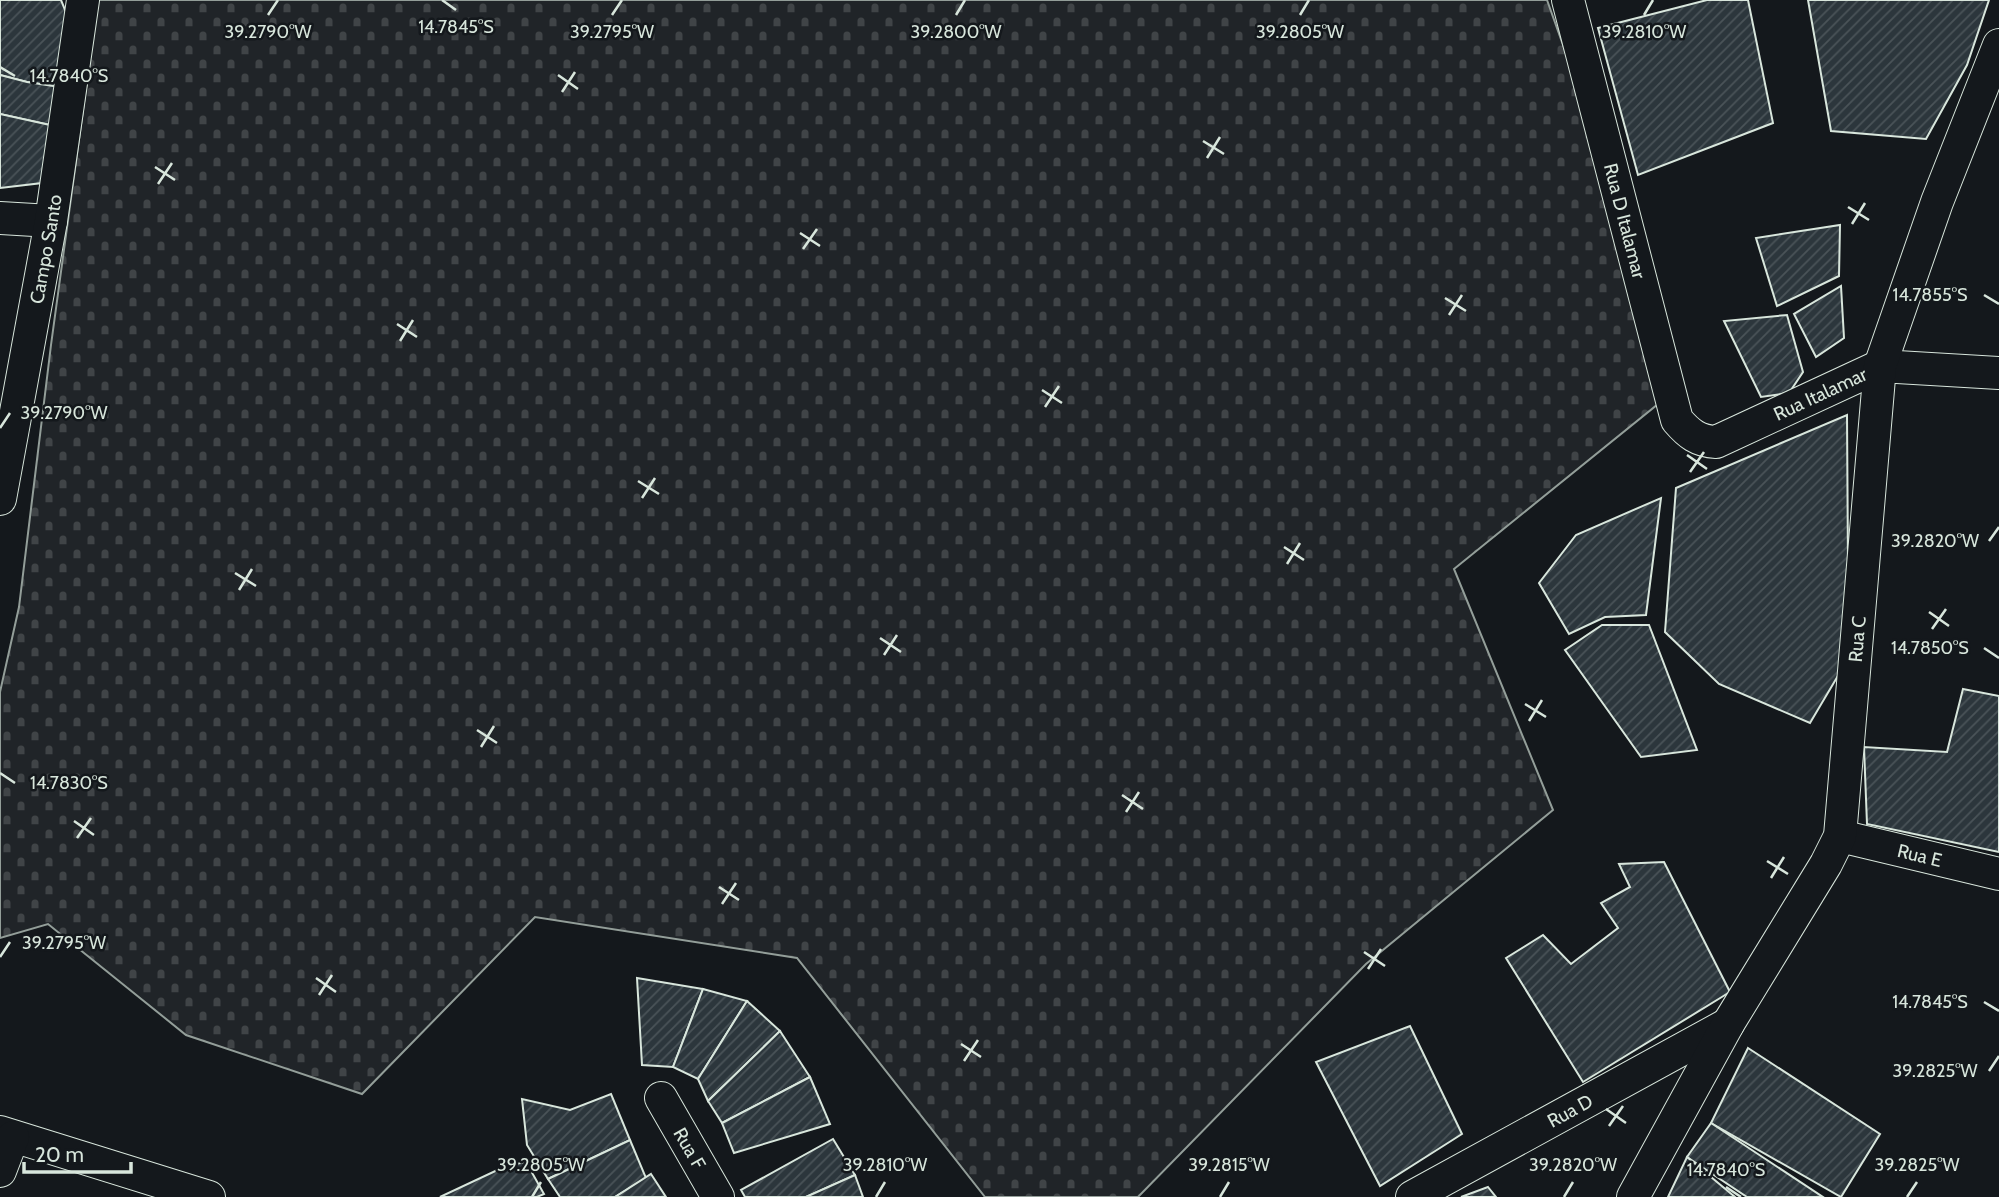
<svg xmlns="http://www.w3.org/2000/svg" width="1999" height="1197" font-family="Cabin,sans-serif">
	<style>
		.cemetery { fill: url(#cemetery-stones); stroke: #939e99; stroke-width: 2 }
		.building { fill: url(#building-hatch); stroke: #d8e6dc; stroke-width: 2 }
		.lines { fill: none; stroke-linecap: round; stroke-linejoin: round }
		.street-casing { stroke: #d8e6dc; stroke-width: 34 }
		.street { stroke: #14181c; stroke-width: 32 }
		.ticks { fill: none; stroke: #d8e6dc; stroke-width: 2.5 }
		.labels { text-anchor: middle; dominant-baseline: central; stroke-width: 5; stroke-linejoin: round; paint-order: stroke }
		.street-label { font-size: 19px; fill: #d8e6dc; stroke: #14181c }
		.ticks-label { font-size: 18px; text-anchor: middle; fill: #d8e6dc; stroke: #14181c; stroke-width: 5; stroke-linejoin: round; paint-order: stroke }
	</style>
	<defs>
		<pattern id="cemetery-stones" width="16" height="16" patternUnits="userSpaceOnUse" patternTransform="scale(1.75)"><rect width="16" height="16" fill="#202428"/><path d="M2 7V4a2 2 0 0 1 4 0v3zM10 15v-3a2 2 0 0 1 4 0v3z" fill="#404447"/></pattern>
		<pattern id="building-hatch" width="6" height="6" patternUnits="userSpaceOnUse" patternTransform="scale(1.75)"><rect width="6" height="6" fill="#2c363c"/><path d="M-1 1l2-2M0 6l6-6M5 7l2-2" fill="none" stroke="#4a5358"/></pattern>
	</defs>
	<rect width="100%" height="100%" fill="#14181c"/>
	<!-- cemetery -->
	<path class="cemetery" d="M98,0H1547L1601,152L1658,404L1454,569L1553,810L1366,964L1138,1197H985L797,958L535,917L362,1094L186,1035L48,924L0,938V692L19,607L51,345Z"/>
	<!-- building -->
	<g class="building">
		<path d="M0,0H61L70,22L60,87L27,82L0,75Z"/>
		<path d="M1707,0H1748L1773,123L1638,175L1598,28Z"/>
		<path d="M1808,0H1989L1967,65L1926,139L1831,131Z"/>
		<path d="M0,75L27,82L60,87L50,125L0,114Z"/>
		<path d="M0,114L50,125L42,183L0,188Z"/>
		<path d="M1840,225L1839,276L1777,306L1756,238Z"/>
		<path d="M1841,286L1844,338L1816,357L1794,314Z"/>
		<path d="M1787,315L1803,372L1789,393L1761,397L1724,321Z"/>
		<path d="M1847,415L1848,567L1842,669L1810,723L1719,684L1665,632L1676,488Z"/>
		<path d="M1661,498L1646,615L1605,617L1569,634L1539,583L1576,535Z"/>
		<path d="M1602,625H1649L1697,750L1641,757L1565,650Z"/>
		<path d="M1963,689L1999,696V852L1867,824L1864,747L1947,752Z"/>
		<path d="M1664,862L1730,992L1583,1082L1506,958L1543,935L1571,964L1618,928L1601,903L1630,887L1619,864Z"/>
		<path d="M637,978L703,989L673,1067L642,1065Z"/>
		<path d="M703,989L747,1001L698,1079L673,1067Z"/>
		<path d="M747,1001L780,1031L708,1101L698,1079Z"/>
		<path d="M1410,1026L1462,1134L1380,1186L1316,1062Z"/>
		<path d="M780,1031L810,1077L722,1123L708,1101Z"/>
		<path d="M1748,1048L1880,1134L1841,1197L1711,1123Z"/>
		<path d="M810,1077L830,1124L734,1153L722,1123Z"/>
		<path d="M611,1094L630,1140L548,1179L527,1145L522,1099L570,1110Z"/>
		<path d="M1711,1123L1823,1197H1747L1687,1157Z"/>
		<path d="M833,1139L855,1175L806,1197H745L741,1190Z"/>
		<path d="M630,1140L646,1178L615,1197H560L548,1179Z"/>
		<path d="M1687,1157L1735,1197H1668Z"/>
		<path d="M526,1162L544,1194L537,1197H440L506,1166Z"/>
		<path d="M651,1174L666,1197H615Z"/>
		<path d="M855,1175L863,1197H806Z"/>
		<path d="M1488,1187L1496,1197H1461Z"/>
	</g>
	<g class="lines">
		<!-- street casing -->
		<g class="street-casing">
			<g id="street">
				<path id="s1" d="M1568,0L1677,420C1689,434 1698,441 1716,442L1880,366L1999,373"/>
				<path d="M0,218L51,221"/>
				<path id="s2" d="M0,499L51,221L83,0"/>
				<path id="s3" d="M1840,836L1999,874"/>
				<path id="s4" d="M661,1098L718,1197"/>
				<path d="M0,1132L209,1197"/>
				<path d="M0,1171L13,1137"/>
				<path id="s5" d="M1412,1197L1728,1024"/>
				<path id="s6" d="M1633,1197L1728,1024L1826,864L1840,836L1880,366L1937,202L1999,45"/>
			</g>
		</g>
		<!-- street -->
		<use href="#street" class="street"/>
	</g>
	<!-- ticks -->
	<path class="ticks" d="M442,0L456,10M268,15L278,0M612,15L622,0M956,15L965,0M1300,15L1309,0M1644,15L1653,0M0,67L15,76M558,75L578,89M562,92L575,72M1203,141L1224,154M1207,158L1220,137M155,167L175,180M158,184L172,163M1848,207L1869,220M1852,224L1865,203M800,233L820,246M803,249L817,229M1984,295L1999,304M1445,298L1466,311M1449,315L1462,295M397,324L417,337M400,341L413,320M1042,390L1062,403M1045,407L1059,386M0,428L10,413M1687,455L1707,469M1690,472L1704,452M638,481L659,494M642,498L655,478M1989,541L1999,527M1284,547L1304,560M1287,564L1300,543M235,573L256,586M239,590L252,569M1929,612L1949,626M1932,629L1946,609M880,638L901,652M1984,648L1999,658M884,655L897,635M1525,704L1546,717M1529,721L1542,700M477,730L497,743M481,747L494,726M0,773L15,783M1122,795L1143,809M1126,812L1139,792M74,821L94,835M77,838L91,818M1767,861L1788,874M1771,878L1784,857M719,887L739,900M722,904L736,883M1364,952L1385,966M0,957L10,942M1368,969L1381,949M316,978L336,992M319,995L332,975M1984,1002L1999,1011M961,1044L981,1057M964,1061L978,1040M1989,1071L1999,1056M1606,1109L1626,1123M1609,1126L1623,1106M1726,1187L1741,1197M532,1197L541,1182M876,1197L885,1182M1220,1197L1229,1182M1564,1197L1573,1182M1907,1197L1917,1182"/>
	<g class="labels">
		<!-- street labels -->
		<g class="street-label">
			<text stroke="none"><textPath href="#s1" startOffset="228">Rua D Italamar</textPath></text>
			<text stroke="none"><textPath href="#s2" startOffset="254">Campo Santo</textPath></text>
			<text stroke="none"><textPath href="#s1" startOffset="595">Rua Italamar</textPath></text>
			<text stroke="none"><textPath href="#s6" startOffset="614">Rua C</textPath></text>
			<text stroke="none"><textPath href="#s3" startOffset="82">Rua E</textPath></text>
			<text stroke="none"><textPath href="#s5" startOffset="180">Rua D</textPath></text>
			<text stroke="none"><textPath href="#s4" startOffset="58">Rua F</textPath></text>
		</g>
	</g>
	<g class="ticks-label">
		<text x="456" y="33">14.7845°S</text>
		<text x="268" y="38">39.2790°W</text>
		<text x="612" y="38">39.2795°W</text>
		<text x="956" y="38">39.2800°W</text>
		<text x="1300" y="38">39.2805°W</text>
		<text x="1644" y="38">39.2810°W</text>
		<text x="69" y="82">14.7840°S</text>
		<text x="1930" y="301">14.7855°S</text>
		<text x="64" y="419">39.2790°W</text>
		<text x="1935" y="547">39.2820°W</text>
		<text x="1930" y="654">14.7850°S</text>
		<text x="69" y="789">14.7830°S</text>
		<text x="64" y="949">39.2795°W</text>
		<text x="1930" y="1008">14.7845°S</text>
		<text x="1935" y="1077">39.2825°W</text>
		<text x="541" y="1171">39.2805°W</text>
		<text x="885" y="1171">39.2810°W</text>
		<text x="1229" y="1171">39.2815°W</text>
		<text x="1573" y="1171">39.2820°W</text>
		<text x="1917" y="1171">39.2825°W</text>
		<text x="1726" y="1176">14.7840°S</text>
	</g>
	<!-- scale -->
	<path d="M24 1162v10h107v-10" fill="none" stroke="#d8e6dc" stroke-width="3.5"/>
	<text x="35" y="1162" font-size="21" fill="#d8e6dc" stroke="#14181c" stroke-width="5" paint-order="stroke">20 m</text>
</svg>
